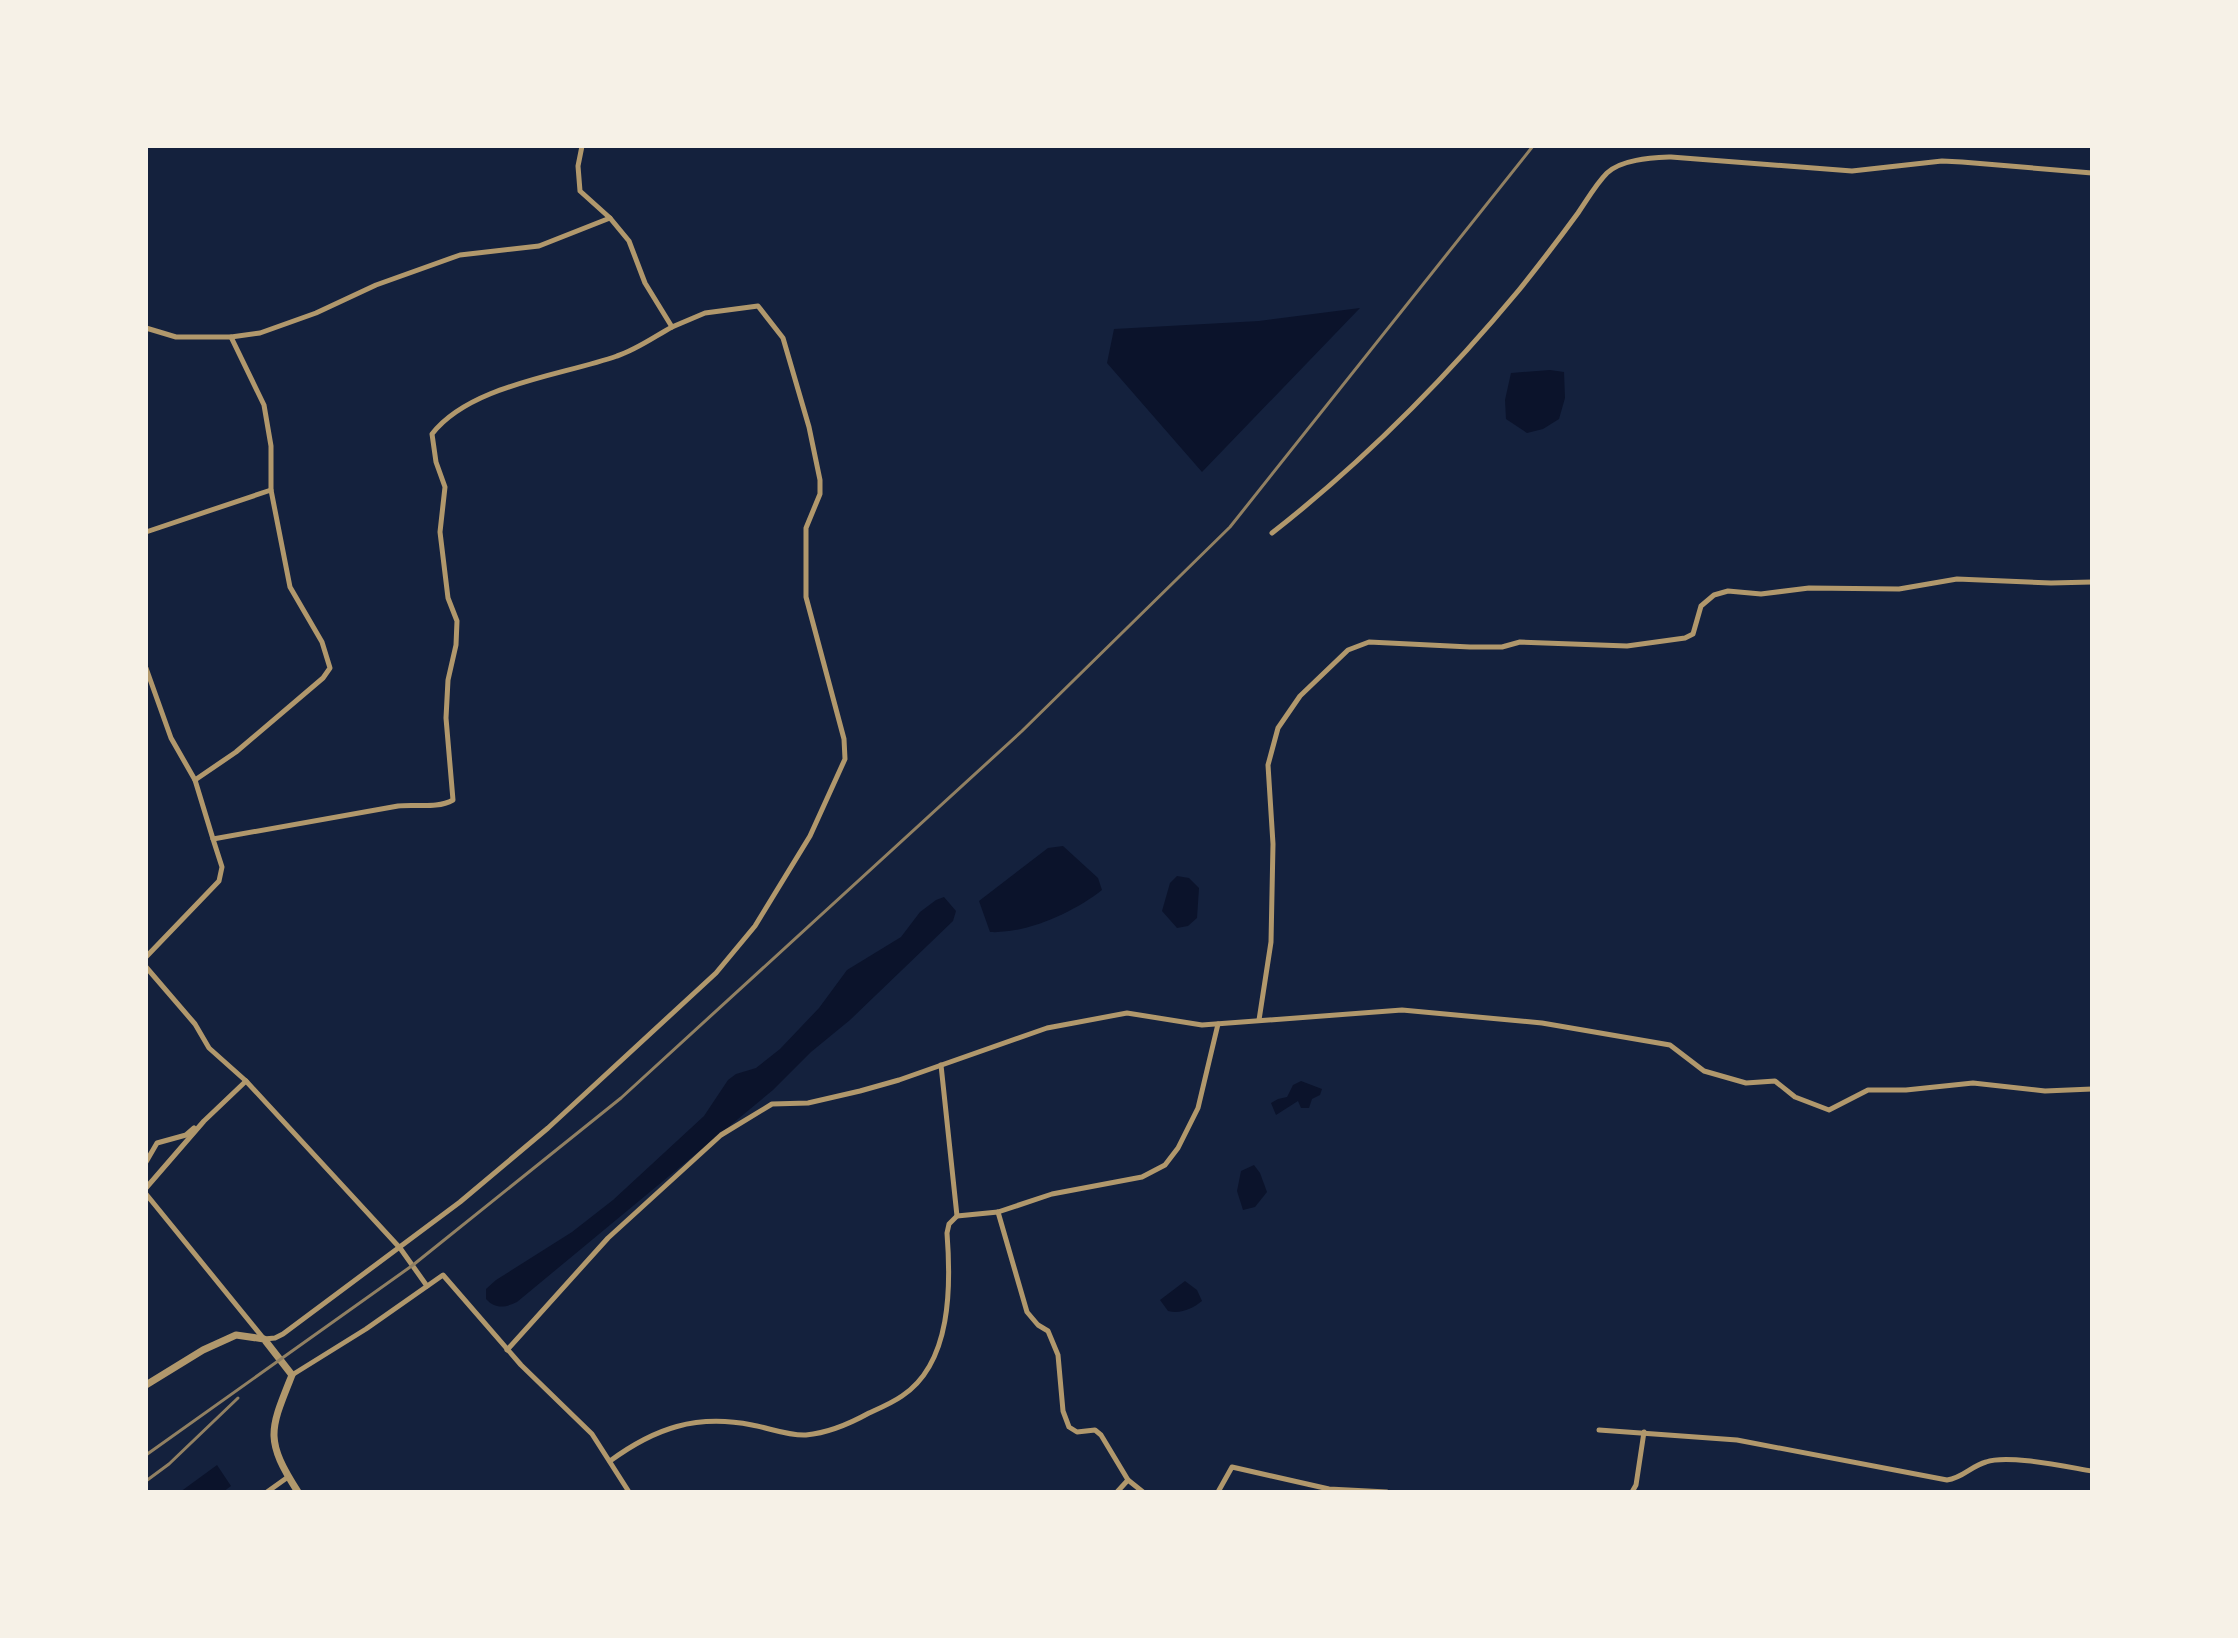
<svg xmlns="http://www.w3.org/2000/svg" width="2238" height="1638" font-family="'Exo 2',sans-serif">
	<style>
		.water { fill: #0b132b }
		.lines { fill: none; stroke-linecap: round; stroke-linejoin: round }
		.minor { stroke: #b1986c; stroke-width: 5 }
		.tertiary { stroke: #b1986c; stroke-width: 7 }
		.rail { stroke: #918062; stroke-width: 3 }
	</style>
	<rect width="100%" height="100%" fill="#14213d"/>
	<!-- water -->
	<g class="water">
		<path d="M1360,308L1202,472L1107,363L1114,329L1259,321Z"/>
		<path d="M1550,370L1564,372L1565,398L1559,419L1543,429L1527,433L1506,419L1505,400L1511,373Z"/>
		<path d="M1063,846L1098,878L1102,890C1074,912 1027,934 990,932L979,901L1048,848Z"/>
		<path d="M1177,876L1189,878L1199,888L1197,918L1188,926L1177,928L1162,911L1170,883Z"/>
		<path d="M944,897L956,911L953,921L850,1020L811,1052L773,1090L517,1302C505,1308 495,1309 486,1299V1289L496,1280L572,1232L613,1200L704,1116L728,1080L736,1074L756,1068L780,1049L819,1008L847,970L901,937L920,912L936,900Z"/>
		<path d="M1301,1081L1322,1089L1320,1095L1312,1099L1309,1108H1301L1298,1101L1276,1115L1271,1103L1278,1099L1287,1097L1293,1085Z"/>
		<path d="M1254,1165L1260,1173L1267,1192L1255,1207L1243,1210L1237,1191L1241,1171Z"/>
		<path d="M1185,1281L1197,1290L1202,1301C1192,1309 1181,1314 1168,1311L1160,1300Z"/>
		<path d="M217,1465L231,1486L223,1492H180Z"/>
	</g>
	<g class="lines">
		<!-- minor -->
		<g class="minor">
			<path d="M146,328L176,337H231L260,333L316,313L376,285L460,255L539,246L610,218"/>
			<path d="M146,532L271,490"/>
			<path d="M1272,533C1363,462 1445,379 1519,290C1539,265 1559,239 1578,213C1587,200 1596,184 1607,173C1622,159 1651,158 1671,157L1852,171L1942,161L1962,162L2092,173"/>
			<path d="M146,668L171,738L195,780L213,839"/>
			<path d="M195,780L236,752L323,678L330,668L322,642L290,587L271,490V446L264,405L231,337"/>
			<path d="M146,957L219,881L222,867L213,839L398,806C417,804 437,809 453,800L446,718L448,680L456,645L457,621L448,598L440,532L445,487L436,462L432,434C470,385 560,376 617,356C636,350 654,337 672,327"/>
			<path d="M146,967L195,1024L209,1048L246,1081L400,1248L427,1286"/>
			<path d="M1259,1020L1271,942L1273,844L1268,765L1278,728L1300,696L1348,650L1369,642L1470,647H1502L1520,642L1627,646L1685,638L1693,634L1701,606L1714,595L1728,591L1761,594L1809,588L1899,589L1957,579L2051,583L2092,582"/>
			<path d="M941,1065L957,1216"/>
			<path d="M146,1162L157,1143L186,1135L194,1128"/>
			<path d="M146,1188L204,1121L246,1081"/>
			<path d="M146,1194L264,1339L275,1338L283,1334L460,1202L548,1128L716,973L755,926L810,836L845,759L844,739L806,597V528L820,494V480L809,427L783,338L758,306L705,313L672,327L645,283L629,241L610,218L580,191L578,166L582,146"/>
			<path d="M998,1212L1027,1312L1038,1325L1048,1331L1058,1355L1063,1411L1069,1427L1077,1432L1095,1430L1101,1435L1128,1480"/>
			<path d="M507,1350L608,1238L721,1135L772,1104L808,1103L860,1091L899,1080L1047,1028L1127,1013L1202,1025L1402,1010L1542,1023L1670,1045L1704,1071L1746,1083L1775,1081L1795,1097L1829,1110L1868,1090H1906L1973,1083L2045,1091L2092,1089"/>
			<path d="M292,1375L366,1329L443,1275L521,1365L592,1434L629,1492"/>
			<path d="M1599,1430L1737,1440L1947,1480C1963,1478 1971,1466 1986,1462C2008,1454 2067,1467 2092,1471"/>
			<path d="M610,1461C655,1428 696,1414 752,1425C769,1428 789,1436 806,1435C827,1433 851,1423 869,1413C880,1408 892,1403 902,1396C952,1363 951,1285 947,1233L949,1224L957,1216L998,1212L1052,1194L1142,1177L1165,1165L1178,1148L1198,1108L1218,1024"/>
			<path d="M267,1492L288,1477"/>
			<path d="M1117,1492L1128,1480L1143,1492"/>
			<path d="M1218,1492L1232,1467L1329,1489L1387,1492"/>
			<path d="M1632,1492L1636,1485L1644,1432"/>
		</g>
		<!-- tertiary -->
		<path class="tertiary" d="M146,1385L203,1350L236,1335L264,1339L292,1375C270,1430 264,1439 298,1492"/>
		<!-- rail -->
		<g class="rail">
			<path d="M146,1455L413,1265L621,1098L1022,731L1230,527L1533,146"/>
			<path d="M146,1481L169,1464L238,1398"/>
		</g>
	</g>
	<!-- border -->
	<rect width="2238" height="1638" fill="none" stroke="#f6f1e7" stroke-width="296"/>
</svg>
